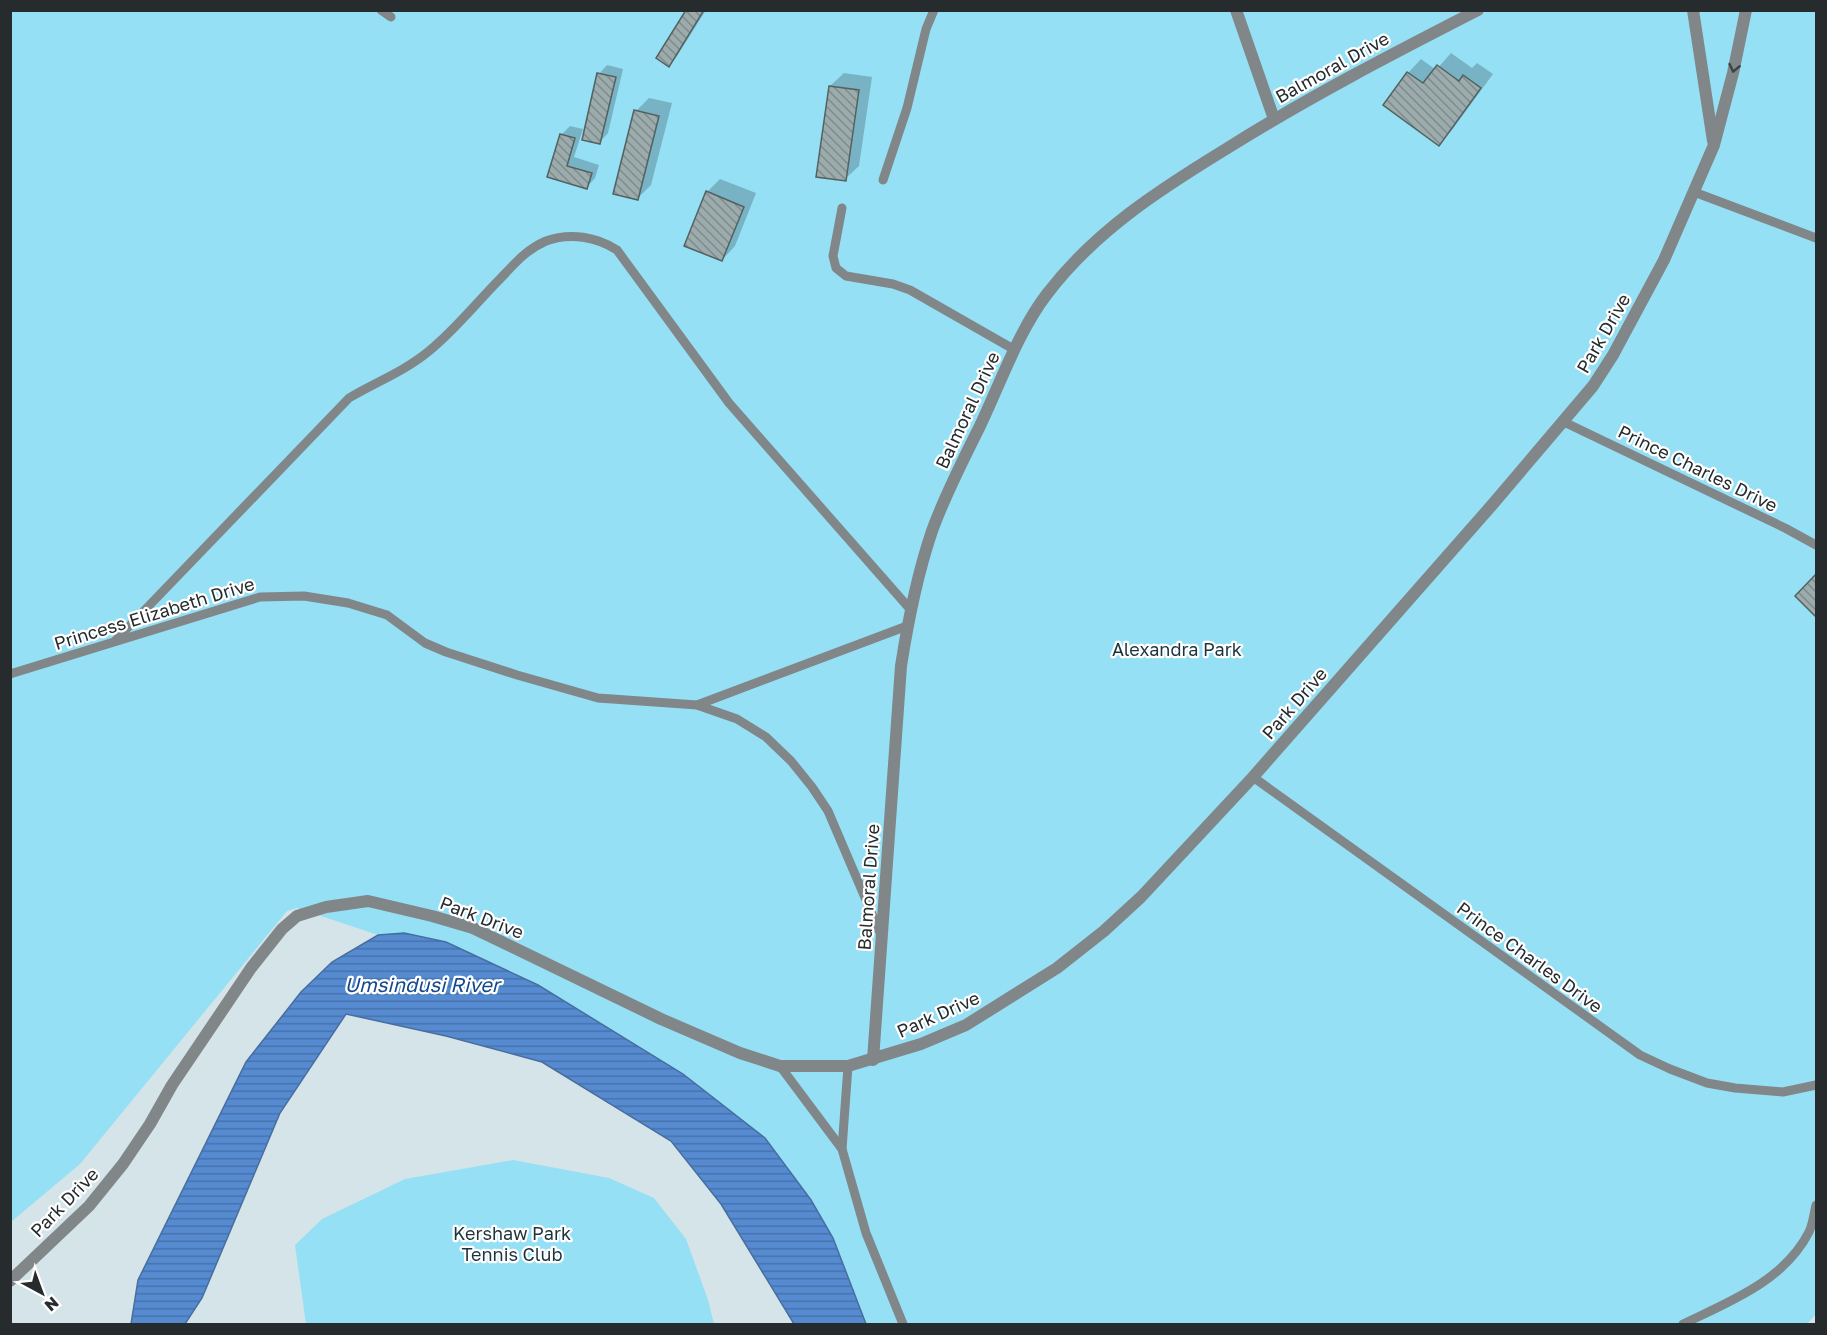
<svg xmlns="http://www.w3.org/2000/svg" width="1827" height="1335" font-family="'Golos Text',sans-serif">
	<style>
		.park { fill: #95e0f5 }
		.water { fill: url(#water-rules); stroke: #486ea0; stroke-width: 1.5 }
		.shadow { fill: #0003 }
		.building { fill: url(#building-back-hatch); stroke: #536161; stroke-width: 1.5 }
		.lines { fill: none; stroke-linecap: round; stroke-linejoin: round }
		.service { stroke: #818689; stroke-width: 9 }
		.minor { stroke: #818689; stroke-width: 12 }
		.oneway { stroke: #3d4244 }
		.labels { text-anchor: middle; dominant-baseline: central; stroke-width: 4.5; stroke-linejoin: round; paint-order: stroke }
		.street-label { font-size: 18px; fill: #262b2d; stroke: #fff }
		.park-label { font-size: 18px; fill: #1e343b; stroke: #fff }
		.water-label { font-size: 20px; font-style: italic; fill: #154a8a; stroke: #fff }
	</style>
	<defs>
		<pattern id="water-rules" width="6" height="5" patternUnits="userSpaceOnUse" patternTransform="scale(1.5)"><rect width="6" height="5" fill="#568bd1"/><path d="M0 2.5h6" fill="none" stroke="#4772aa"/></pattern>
		<pattern id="building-back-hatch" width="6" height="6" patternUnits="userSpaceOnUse" patternTransform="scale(1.5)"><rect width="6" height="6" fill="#9cabab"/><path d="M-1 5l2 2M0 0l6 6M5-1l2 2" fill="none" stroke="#7f8b8c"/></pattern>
	</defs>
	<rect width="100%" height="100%" fill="#d5e4e8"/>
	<!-- park -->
	<g class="park">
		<path d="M11,11H1816V1314L1807,1324H866L833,1239L404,933L378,935L297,908L287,911L80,1164L11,1222Z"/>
		<path d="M513,1160L609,1178L654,1198L686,1239L708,1300L714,1324H306L295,1245L322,1219L405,1179Z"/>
	</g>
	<!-- water -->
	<path class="water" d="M404,933L446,942L538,985L683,1074L765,1138L811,1200L833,1238L866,1324H794L721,1204L671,1141L542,1062L446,1036L346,1014L280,1113L202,1298L185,1324H131L138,1280L246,1062L301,992L332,962L378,935Z"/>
	<!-- shadow -->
	<g class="shadow">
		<path d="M688,10H706L677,56L669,65Z"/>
		<path d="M1451,53L1472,68L1477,63L1493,74L1452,130L1439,144L1385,105L1408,73L1421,59L1436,70Z"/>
		<path d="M607,65L623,69L608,133L600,142L599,74Z"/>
		<path d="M844,73L872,77L859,166L845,179L830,86Z"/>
		<path d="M649,98L672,103L651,185L638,198L636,111Z"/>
		<path d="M570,126L583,129L574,157L599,165L595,178L587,187L549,176L562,134Z"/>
		<path d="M720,179L756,193L735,246L722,260L707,192Z"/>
		<path d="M1816,577V615L1797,596Z"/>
	</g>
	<!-- building -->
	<g class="building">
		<path d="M686,10H704L669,67L656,58Z"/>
		<path d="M1437,65L1459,81L1463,75L1481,88L1439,146L1383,105L1407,72L1423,83Z"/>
		<path d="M597,73L616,77L600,144L582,140Z"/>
		<path d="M829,86L859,90L846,181L816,177Z"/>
		<path d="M634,110L659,116L638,200L613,194Z"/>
		<path d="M560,134L575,138L567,166L592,173L587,189L547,177Z"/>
		<path d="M706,191L744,207L722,261L684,246Z"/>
		<path d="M1816,574V617L1795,596Z"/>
	</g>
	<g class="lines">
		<!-- service -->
		<g class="service">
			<path d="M381,10L391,17"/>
			<path d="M883,180L907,108L926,29L934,10"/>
			<path d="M1694,192L1816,238"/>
			<path d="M842,208L833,256L836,268L846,276L893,284L910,290L1015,350"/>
			<path d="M1564,422L1785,528L1816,545"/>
			<path d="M115,641L349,398C376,382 405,371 429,351C455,330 477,302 500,279C514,264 527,249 546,241C570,232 597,237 617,250L729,403L910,609"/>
			<path d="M10,674L260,597L304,596L348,603L387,615L425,643L446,652L517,675L598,698L697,705L737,719L766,737L791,761L812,787L828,811L881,935"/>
			<path d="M697,705L907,626"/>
			<path d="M1253,777L1640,1055L1670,1069L1707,1083L1735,1088L1783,1092L1816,1085"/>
			<path d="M780,1066L842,1149"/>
			<path d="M848,1066L842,1149L866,1233L903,1324"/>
			<path d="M1683,1324C1729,1302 1784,1281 1809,1232C1813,1224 1814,1213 1816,1205"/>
		</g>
		<!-- minor -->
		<g class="minor">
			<path d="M1236,10L1274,119"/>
			<path d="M1693,10L1713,141"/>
			<path d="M873,1060L901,666C908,621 917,575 932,531C945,495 963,460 980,426C1000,384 1019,330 1047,294C1095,231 1159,190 1226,149C1307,98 1392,54 1478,10"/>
			<path d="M10,1281L89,1206L123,1164L150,1124L172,1085L251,968L282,929L297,916L326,907L368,901L432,916L473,928L661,1019L740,1053L780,1066H848L921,1044L966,1025L1057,968L1104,931L1141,897L1253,777L1492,505L1593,386L1613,355L1664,260L1714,145L1733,73L1746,10"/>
		</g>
	</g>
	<!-- one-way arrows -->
	<defs><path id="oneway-chevron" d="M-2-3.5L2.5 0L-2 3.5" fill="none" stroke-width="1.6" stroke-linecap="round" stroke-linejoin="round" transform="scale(1.5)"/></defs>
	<use class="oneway" href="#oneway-chevron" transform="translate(1734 68) rotate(102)"/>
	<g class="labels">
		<!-- street labels -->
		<g class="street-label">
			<text transform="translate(1332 67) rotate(-29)">Balmoral Drive</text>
			<text transform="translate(1603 333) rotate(-60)">Park Drive</text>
			<text transform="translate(967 410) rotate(-65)">Balmoral Drive</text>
			<text transform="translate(1698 468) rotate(26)">Prince Charles Drive</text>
			<text transform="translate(154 613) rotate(-17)">Princess Elizabeth Drive</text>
			<text transform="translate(1294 703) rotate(-49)">Park Drive</text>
			<text transform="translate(868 887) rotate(-86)">Balmoral Drive</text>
			<text transform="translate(482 917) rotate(21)">Park Drive</text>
			<text transform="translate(1530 957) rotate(36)">Prince Charles Drive</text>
			<text transform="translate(938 1014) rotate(-24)">Park Drive</text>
			<text transform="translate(64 1202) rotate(-46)">Park Drive</text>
		</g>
		<!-- park labels -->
		<g class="park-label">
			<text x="1177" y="649">Alexandra Park</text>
			<text x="512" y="1233">Kershaw Park<tspan x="512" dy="21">Tennis Club</tspan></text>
		</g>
		<!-- water labels -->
		<g class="water-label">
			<text x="422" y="984">Umsindusi River</text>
		</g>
	</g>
	<!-- border -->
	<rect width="1827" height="1335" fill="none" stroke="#262b2d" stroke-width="24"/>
	<!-- north arrow -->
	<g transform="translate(42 1293) rotate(139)" stroke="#ffffff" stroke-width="4.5" paint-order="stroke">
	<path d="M0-4.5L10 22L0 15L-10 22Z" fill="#262b2d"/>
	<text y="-9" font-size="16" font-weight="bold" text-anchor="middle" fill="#262b2d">N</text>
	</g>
</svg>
